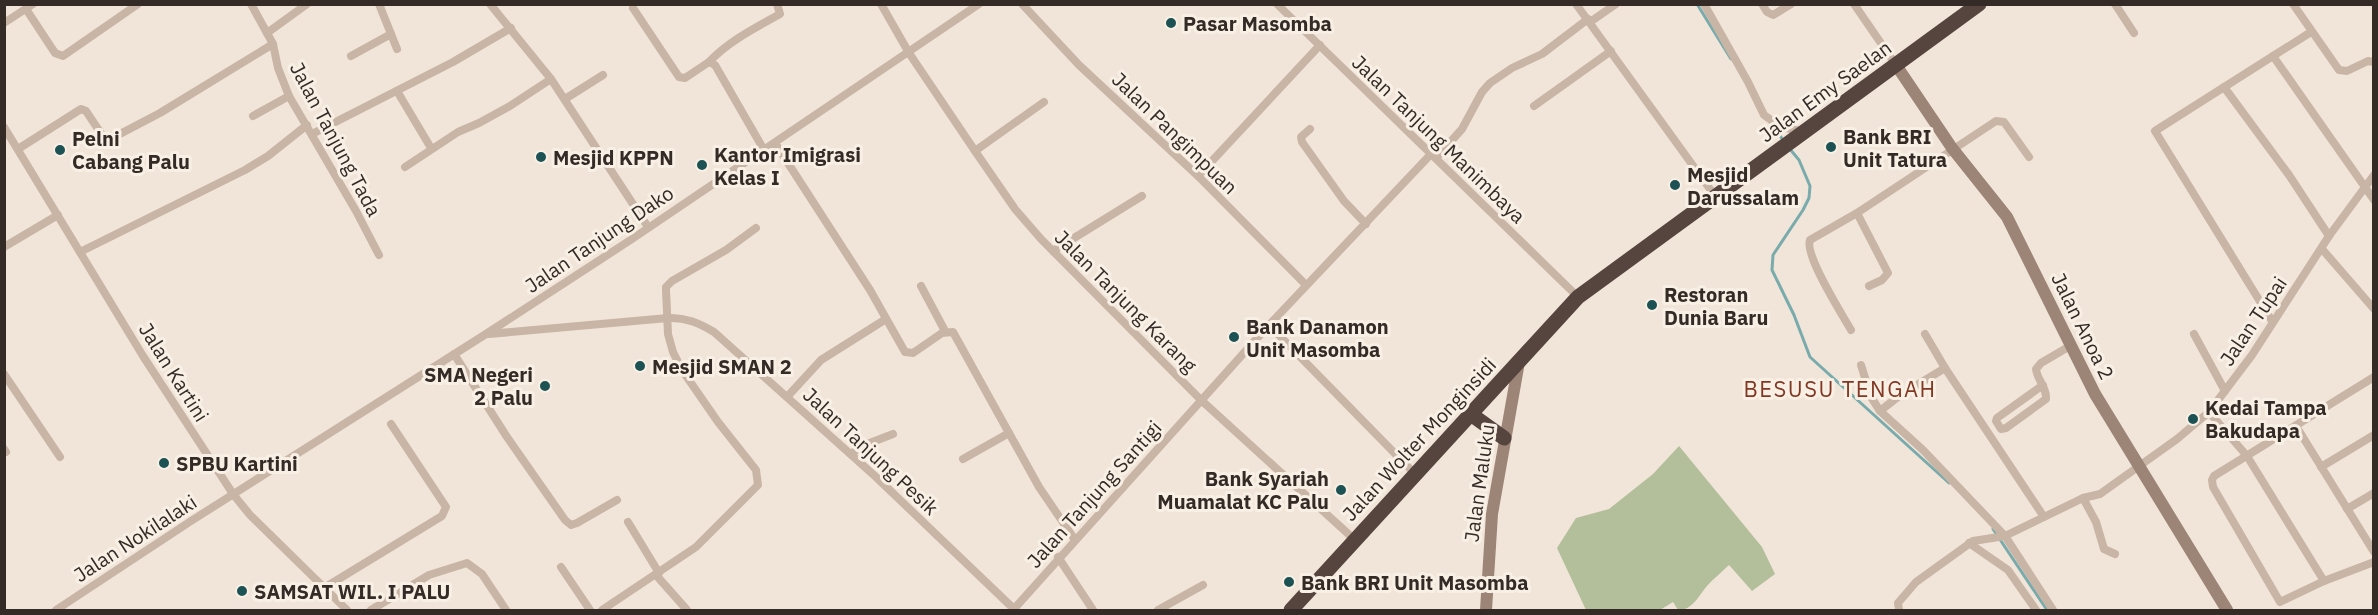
<svg xmlns="http://www.w3.org/2000/svg" width="2378" height="615" font-family="'IBM Plex Sans',sans-serif">
	<style>
		.green { fill: #b3bf9a }
		.lines { fill: none; stroke-linecap: round; stroke-linejoin: round }
		.stream { stroke: #79abad; stroke-width: 3 }
		.street { stroke: #c8b5a6; stroke-width: 8 }
		.secondary { stroke: #9c8477; stroke-width: 12 }
		.highway { stroke: #55453e; stroke-width: 15 }
		.poi-dot { fill: #1d5255; stroke: #f9f0e5; stroke-width: 2 }
		.labels { text-anchor: middle; dominant-baseline: central; stroke-width: 6; stroke-linejoin: round; paint-order: stroke }
		.poi-label { font-size: 20px; font-weight: bold; fill: #342b27; stroke: #f9f0e5; text-anchor: start }
		.street-label { font-size: 20px; fill: #342b27; stroke: #f9f0e5 }
		.quarter-label { font-size: 22px; letter-spacing: 1.5px; fill: #813722; stroke: #f9f0e5 }
	</style>
	<rect width="100%" height="100%" fill="#f1e5d9"/>
	<!-- green -->
	<path class="green" d="M1679,446L1762,547L1775,574L1752,591L1729,565C1722,572 1714,578 1707,586C1700,594 1692,611 1678,610L1673,602L1660,610H1586L1557,548L1576,518L1609,509L1653,474Z"/>
	<g class="lines">
		<!-- stream -->
		<g class="stream">
			<path d="M1697,4L1731,59"/>
			<path d="M1771,123L1783,140"/>
			<path d="M1789,148L1799,160L1810,186L1809,198L1803,210L1773,255L1772,270L1794,315L1810,357L1949,483"/>
			<path d="M1993,529L2047,610"/>
		</g>
		<!-- street -->
		<g class="street">
			<path d="M251,4L273,44L278,68L289,96L356,211L379,255"/>
			<path d="M379,4L397,49"/>
			<path d="M490,4L551,79L648,227"/>
			<path d="M881,4L909,53L975,151L1015,209L1041,239L1201,400L1355,540"/>
			<path d="M1022,4L1079,65L1198,176L1306,285"/>
			<path d="M1277,4L1578,297"/>
			<path d="M1576,4L1715,196"/>
			<path d="M1704,4L1748,82L1764,115L1781,127L1805,132"/>
			<path d="M1762,4L1767,12L1773,15L1791,4"/>
			<path d="M1854,4L1896,65"/>
			<path d="M2115,4L2134,33"/>
			<path d="M2293,4L2339,70L2347,71L2368,61L2374,62"/>
			<path d="M633,8L679,77L685,78L709,62L715,65L764,150"/>
			<path d="M26,9L55,53L63,56L138,4"/>
			<path d="M1590,22L1616,4"/>
			<path d="M4,23L33,4"/>
			<path d="M267,33L307,4"/>
			<path d="M351,56L391,34"/>
			<path d="M2273,56L2374,200"/>
			<path d="M709,62C729,41 755,28 780,14L777,4"/>
			<path d="M2224,87L2289,175L2329,236"/>
			<path d="M397,91L431,148"/>
			<path d="M565,99L603,75"/>
			<path d="M1534,106L1611,51"/>
			<path d="M253,116L289,96"/>
			<path d="M4,127L143,356L233,494L250,515L347,610"/>
			<path d="M1310,129L1301,137L1302,142L1344,201L1366,224"/>
			<path d="M312,134L453,62L511,28"/>
			<path d="M775,143L870,290L905,352L913,353L942,333L953,332L1039,487L1075,540"/>
			<path d="M18,149L81,109L86,111L104,138L118,135L160,113L273,44"/>
			<path d="M975,151L1044,102"/>
			<path d="M1436,158L1462,129L1482,92L1490,83L1512,68L1542,54L1588,19"/>
			<path d="M405,167L458,132L479,123L510,106L551,79"/>
			<path d="M1198,176L1320,45"/>
			<path d="M1857,213L1888,273L1882,280L1869,286"/>
			<path d="M4,247L58,215"/>
			<path d="M2322,249L2374,309"/>
			<path d="M1053,251L1142,196"/>
			<path d="M80,252L245,170L268,156L307,125"/>
			<path d="M921,286L945,331"/>
			<path d="M2272,321L2155,131L2311,32"/>
			<path d="M1269,325L1416,475"/>
			<path d="M1851,330C1842,314 1804,255 1810,240L1857,213L1996,121L2004,122L2029,157"/>
			<path d="M489,334L668,318C685,317 699,323 714,332L876,477L1014,609"/>
			<path d="M1925,334L1945,368L2044,517L2083,498L2100,494L2177,439L2209,412L2252,355L2329,236L2374,175"/>
			<path d="M2194,334L2225,391"/>
			<path d="M454,354L507,437L565,520L571,525L577,523L617,500"/>
			<path d="M1861,365L1871,397L1880,411L1923,450L2005,536L2053,610"/>
			<path d="M4,374L60,457"/>
			<path d="M2374,377L2214,476L2212,480L2213,487L2280,602L2324,581L2374,562"/>
			<path d="M2043,385L1997,418L1996,421L2001,429L2006,428L2046,399C2047,387 2037,380 2036,369L2041,363L2070,346"/>
			<path d="M787,397L821,360L886,319"/>
			<path d="M1880,411L1899,396L1945,368"/>
			<path d="M2209,412L2247,456L2324,581"/>
			<path d="M2296,426L2374,552"/>
			<path d="M4,449L6,452"/>
			<path d="M851,454L862,446L893,434"/>
			<path d="M963,459L1009,433"/>
			<path d="M2321,467L2374,435"/>
			<path d="M2083,498L2096,522L2104,549L2115,554"/>
			<path d="M2347,509L2374,493"/>
			<path d="M628,522L659,573"/>
			<path d="M1969,543L2008,570L2036,610"/>
			<path d="M1058,557L1093,610"/>
			<path d="M561,567L590,610"/>
			<path d="M656,575L687,610"/>
			<path d="M324,588L442,516L446,507L391,424"/>
			<path d="M56,610L191,521L486,334L632,239L979,4"/>
			<path d="M371,610L429,575L467,563L482,574L506,610"/>
			<path d="M602,610L696,547L758,485L756,470L718,422L682,370L673,352L668,334L666,290V287L672,281L726,250L756,228"/>
			<path d="M1013,610L1269,325L1432,153"/>
			<path d="M1158,610L1203,585"/>
			<path d="M1899,610L1898,603L1916,582L1973,541L2005,536L2044,517"/>
		</g>
		<!-- secondary -->
		<g class="secondary">
			<path d="M1896,65L1952,148L2007,217L2095,394L2227,610"/>
			<path d="M1486,610L1492,514L1519,362"/>
		</g>
		<!-- highway -->
		<g class="highway">
			<path d="M1472,415L1504,438"/>
			<path d="M1291,610L1578,297L1979,4"/>
		</g>
	</g>
	<!-- markers -->
	<g class="poi-dot">
		<circle cx="1171" cy="23" r="6"/>
		<circle cx="1831" cy="147" r="6"/>
		<circle cx="60" cy="150" r="6"/>
		<circle cx="541" cy="157" r="6"/>
		<circle cx="702" cy="165" r="6"/>
		<circle cx="1675" cy="185" r="6"/>
		<circle cx="1652" cy="305" r="6"/>
		<circle cx="1234" cy="337" r="6"/>
		<circle cx="640" cy="366" r="6"/>
		<circle cx="545" cy="386" r="6"/>
		<circle cx="2193" cy="419" r="6"/>
		<circle cx="164" cy="463" r="6"/>
		<circle cx="1341" cy="490" r="6"/>
		<circle cx="1289" cy="582" r="6"/>
		<circle cx="242" cy="591" r="6"/>
	</g>
	<g class="labels">
		<!-- poi labels -->
		<g class="poi-label">
			<text x="1183" y="23">Pasar Masomba</text>
			<text x="1843" y="136">Bank BRI<tspan x="1843" dy="23">Unit Tatura</tspan></text>
			<text x="72" y="138">Pelni<tspan x="72" dy="23">Cabang Palu</tspan></text>
			<text x="714" y="154">Kantor Imigrasi<tspan x="714" dy="23">Kelas I</tspan></text>
			<text x="553" y="157">Mesjid KPPN</text>
			<text x="1687" y="174">Mesjid<tspan x="1687" dy="23">Darussalam</tspan></text>
			<text x="1664" y="294">Restoran<tspan x="1664" dy="23">Dunia Baru</tspan></text>
			<text x="1246" y="326">Bank Danamon<tspan x="1246" dy="23">Unit Masomba</tspan></text>
			<text x="652" y="366">Mesjid SMAN 2</text>
			<text x="533" y="374" text-anchor="end">SMA Negeri<tspan x="533" dy="23">2 Palu</tspan></text>
			<text x="2205" y="407">Kedai Tampa<tspan x="2205" dy="23">Bakudapa</tspan></text>
			<text x="176" y="463">SPBU Kartini</text>
			<text x="1329" y="478" text-anchor="end">Bank Syariah<tspan x="1329" dy="23">Muamalat KC Palu</tspan></text>
			<text x="1301" y="582">Bank BRI Unit Masomba</text>
			<text x="254" y="591">SAMSAT WIL. I PALU</text>
		</g>
		<!-- street labels -->
		<g class="street-label">
			<text transform="translate(1825 91) rotate(-36)">Jalan Emy Saelan</text>
			<text transform="translate(1175 133) rotate(44)">Jalan Pangimpuan</text>
			<text transform="translate(336 139) rotate(62)">Jalan Tanjung Tada</text>
			<text transform="translate(1439 139) rotate(44)">Jalan Tanjung Manimbaya</text>
			<text transform="translate(599 239) rotate(-34)">Jalan Tanjung Dako</text>
			<text transform="translate(1126 301) rotate(45)">Jalan Tanjung Karang</text>
			<text transform="translate(2253 321) rotate(-56)">Jalan Tupai</text>
			<text transform="translate(2083 326) rotate(64)">Jalan Anoa 2</text>
			<text transform="translate(174 372) rotate(58)">Jalan Kartini</text>
			<text transform="translate(1419 439) rotate(-47)">Jalan Wolter Monginsidi</text>
			<text transform="translate(871 451) rotate(43)">Jalan Tanjung Pesik</text>
			<text transform="translate(1479 483) rotate(-82)">Jalan Maluku</text>
			<text transform="translate(1094 494) rotate(-48)">Jalan Tanjung Santigi</text>
			<text transform="translate(135 538) rotate(-33)">Jalan Nokilalaki</text>
		</g>
		<!-- quarter labels -->
		<g class="quarter-label">
			<text x="1840" y="388">BESUSU TENGAH</text>
		</g>
	</g>
	<!-- border -->
	<rect width="2378" height="615" fill="none" stroke="#342b27" stroke-width="12"/>
</svg>
